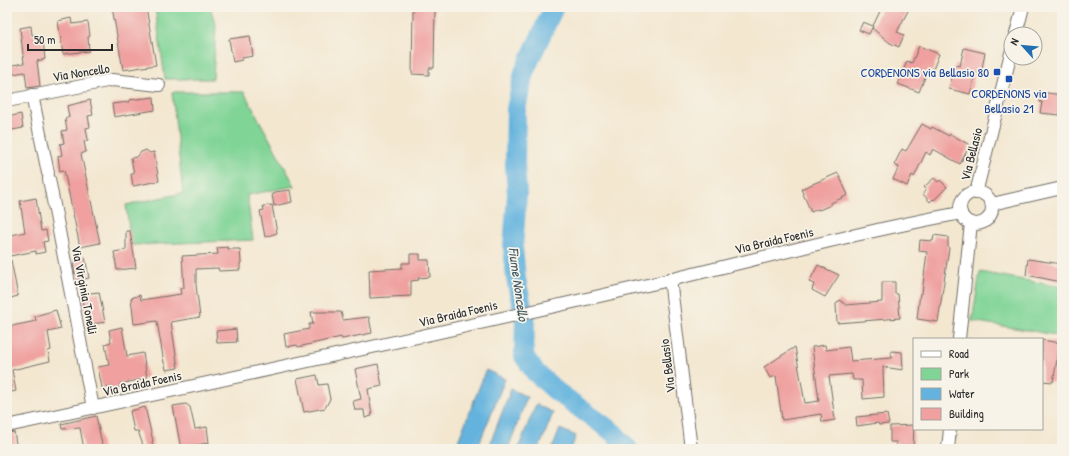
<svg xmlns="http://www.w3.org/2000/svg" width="1069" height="456" font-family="'Patrick Hand',sans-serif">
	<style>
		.green { fill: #7fd496; stroke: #558060 }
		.water { fill: #63b3de; stroke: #476f84 }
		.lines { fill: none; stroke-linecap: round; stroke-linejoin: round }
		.river { stroke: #63b3de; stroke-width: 20 }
		.building { fill: #efa09f }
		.minor-casing { stroke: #716d65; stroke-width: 14 }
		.minor { stroke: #fff; stroke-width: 12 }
		.transit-dot { fill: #1a4fb4; stroke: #f7f3e8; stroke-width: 1.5 }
		.labels { text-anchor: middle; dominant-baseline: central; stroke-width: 3.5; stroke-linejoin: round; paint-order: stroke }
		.street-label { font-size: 13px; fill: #2b2b2b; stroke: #f7f3e8 }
		.transit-label { font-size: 13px; fill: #164399; stroke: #f7f3e8; text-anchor: end }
		.water-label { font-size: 14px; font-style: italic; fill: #3c5461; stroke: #f7f3e8 }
	</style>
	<rect width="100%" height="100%" fill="#f7f3e8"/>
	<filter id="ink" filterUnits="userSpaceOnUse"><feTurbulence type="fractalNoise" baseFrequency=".025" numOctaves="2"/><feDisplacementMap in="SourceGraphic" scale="8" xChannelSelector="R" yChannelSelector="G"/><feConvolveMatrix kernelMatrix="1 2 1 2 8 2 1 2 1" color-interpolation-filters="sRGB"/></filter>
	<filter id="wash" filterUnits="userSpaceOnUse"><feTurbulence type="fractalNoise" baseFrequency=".012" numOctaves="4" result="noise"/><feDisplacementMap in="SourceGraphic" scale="16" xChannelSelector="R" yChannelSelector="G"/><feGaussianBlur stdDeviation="0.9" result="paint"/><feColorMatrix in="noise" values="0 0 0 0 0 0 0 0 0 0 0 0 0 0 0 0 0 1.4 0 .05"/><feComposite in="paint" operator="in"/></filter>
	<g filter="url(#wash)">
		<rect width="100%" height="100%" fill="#f3e7d0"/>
		<!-- green -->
		<g class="green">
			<path d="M155,7H210L216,26L213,79H165Z"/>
			<path d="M172,92H244L295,186L247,195L253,240L131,245L126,205L183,193Z"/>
			<path d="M980,272L1062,287V336L972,321Z"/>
		</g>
		<!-- water -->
		<g class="water">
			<path d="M486,370L505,379L477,449H455Z"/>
			<path d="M511,389L527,397L508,449H488Z"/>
			<path d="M536,404L553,413L539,449H518Z"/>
			<path d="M560,429L576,436L571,449H552Z"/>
		</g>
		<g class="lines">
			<!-- river -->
			<path class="river" d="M554,7L524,72L516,109L515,164L517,195L513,247L516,279L525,320L524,356L535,372L556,391L614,433L628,449"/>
		</g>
		<g id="blocks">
			<!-- building -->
			<g class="building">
				<path d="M112,7H146L156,65L123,70Z"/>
				<path d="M413,7H435L434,68H429V75L412,74Z"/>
				<path d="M882,7H910L897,32L904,35L899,47L890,43L872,28L869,34L859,30L863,22L873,26L872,28Z"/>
				<path d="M71,18L72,24L88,22L90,36L88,37L89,51L63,54L58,21Z"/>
				<path d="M31,26L32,35H36L37,41L43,40L45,59L37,61L40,86L27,88L25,72L7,75V66L24,63L20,28Z"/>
				<path d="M250,36L253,56L242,58V60L233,62L229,39Z"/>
				<path d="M919,46L939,54L932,72L928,70L919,92L898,84L907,61L912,63Z"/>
				<path d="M964,48L985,53L981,73L976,71L970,94L949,89L955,65L960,66Z"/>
				<path d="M1040,92L1062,95L1060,115L1040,113L1042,102H1040Z"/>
				<path d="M154,97L155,110L114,117L112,104L129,102V100Z"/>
				<path d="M90,100L93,115L88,116L90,127L86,128L88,140L84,141L86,152L81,154L100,243L80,247L64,170L60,171L58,156L62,155L60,144L64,143L62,131L67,130L65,119L69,117L67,106Z"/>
				<path d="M21,114L23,128L7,131V117Z"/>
				<path d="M922,124L931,129L932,127L949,136L950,134L970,145L960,164L933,149L930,155L926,152L914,177L912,175L907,186L893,179L899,167L894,165L902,149L906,151Z"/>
				<path d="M146,150L150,153L154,152L159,181L133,186L131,174H134L131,158L137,157L141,152Z"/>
				<path d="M838,173L848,195L831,203V205L819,210L818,209L811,212L801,189Z"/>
				<path d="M934,178L938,182L940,180L947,187L934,200L933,199L930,202L923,194L926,189L924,187Z"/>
				<path d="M290,190L292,202L274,206L272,194H275V192Z"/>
				<path d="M36,198L41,231L46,230L48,241L43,242L45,252L36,254V251L10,256L8,246H7V236L25,232L20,201Z"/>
				<path d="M272,205L277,233L265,237L260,211L264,210L263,206Z"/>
				<path d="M126,231H130L136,268L117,270L114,252L126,250Z"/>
				<path d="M934,235L948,237V247L949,248L938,322L917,319L920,293H922L927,252L919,251L920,240L933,241Z"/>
				<path d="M228,247V249H240L241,263H240V270L219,271L218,268L196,269V285L200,317L171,322L178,368L166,370L165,364L164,363L157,321L134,324L131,298L140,295L141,300L181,294L180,288H184L182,256L218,254L217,248Z"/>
				<path d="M410,254H420V260H429L430,277L418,278L419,280L411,281V296L370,298L369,270L402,268V263H410Z"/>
				<path d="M85,257L89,278L79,280L78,273L75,274L73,264L75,263V260Z"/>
				<path d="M1028,259L1062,264V282L1026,275Z"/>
				<path d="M11,260L18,296L7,299V261Z"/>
				<path d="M818,265L839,275L825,297L812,290L814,284L809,282Z"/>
				<path d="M882,282H895V294H898L900,318L837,323L836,304L840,300L846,305L882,302Z"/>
				<path d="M99,292L105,322L87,325L81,294Z"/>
				<path d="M56,310L61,329L48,332L51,350L48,351L50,361L12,370L16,391L7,393V327L36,321L35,316Z"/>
				<path d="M311,312H341L343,320L369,317L372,333L342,339L341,337L298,347L297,345L286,347L284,334L309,329V324H313Z"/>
				<path d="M122,327L127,356L143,353L147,378L120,384L121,387L112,389V387L102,388L98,367L109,365L105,344L111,342L109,330Z"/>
				<path d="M236,329L237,342L217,343L216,331Z"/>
				<path d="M1042,340L1060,343L1053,382L1042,381Z"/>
				<path d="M825,345L826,350L849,347L851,361L892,358L891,351L902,352L903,370L883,367L884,397L863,399L862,380H853L852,374L829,376L835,420L822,422L821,414L782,420L776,376L770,378L764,367L795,347L805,403L819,401L812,347Z"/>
				<path d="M378,364L382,386L368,389L372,416L365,418L364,410H355L353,401L361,399L355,369Z"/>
				<path d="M317,375L319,385L327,384L330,399L325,408L304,412L297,379Z"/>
				<path d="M186,404L190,407L195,429L207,427L209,443L191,446L192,449H181L173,406Z"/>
				<path d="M145,407L153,441L152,442L153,446L144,448L138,431H134L130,411Z"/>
				<path d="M887,414L889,424L879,425L878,423L857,426L856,417Z"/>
				<path d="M96,416L103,449H84L80,428L62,429L61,424Z"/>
				<path d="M914,425L913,449H897L896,442H890V426Z"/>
				<path d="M14,432L17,449H7V433Z"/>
			</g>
		</g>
	</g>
	<g filter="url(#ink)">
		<use href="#blocks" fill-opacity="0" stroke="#716d65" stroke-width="1"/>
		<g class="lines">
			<!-- minor casing -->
			<g class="minor-casing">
				<g id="minor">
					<path d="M1016,34L1023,7"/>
					<path d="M32,95L48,173"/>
					<path d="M7,101L112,80L159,85"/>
					<path d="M49,179L93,408"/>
					<circle cx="976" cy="208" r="16"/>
					<path d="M976,193L1011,53"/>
					<path d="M992,204L1062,188"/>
					<path d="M670,279L691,449"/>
					<path d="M959,339L971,223"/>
					<path d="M7,426C228,379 449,331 669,280C766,257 863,231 961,213"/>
					<path d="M948,449L950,429"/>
				</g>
			</g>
			<!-- minor -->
			<use href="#minor" class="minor"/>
		</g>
	</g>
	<!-- markers -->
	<g class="transit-dot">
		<rect x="993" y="68" width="8" height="8" rx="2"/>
		<rect x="1005" y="75" width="8" height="8" rx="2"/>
	</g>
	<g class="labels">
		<!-- street labels -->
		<g class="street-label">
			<text transform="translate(81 72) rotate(-9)">Via Noncello</text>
			<text transform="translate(971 154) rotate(-76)">Via Bellasio</text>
			<text transform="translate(774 240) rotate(-13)">Via Braida Foenis</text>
			<text transform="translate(85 290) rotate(79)">Via Virginia Tonelli</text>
			<text transform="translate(458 313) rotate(-13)">Via Braida Foenis</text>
			<text transform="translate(667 366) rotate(-97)">Via Bellasio</text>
			<text transform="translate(142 383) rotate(-12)">Via Braida Foenis</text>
		</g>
		<!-- transit labels -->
		<g class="transit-label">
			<text x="989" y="72">CORDENONS via Bellasio 80</text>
			<text x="1009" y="93" text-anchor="middle">CORDENONS via<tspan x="1009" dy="15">Bellasio 21</tspan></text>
		</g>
		<!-- water labels -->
		<g class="water-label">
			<text transform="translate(519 284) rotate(82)">Fiume Noncello</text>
		</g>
	</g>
	<!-- margin -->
	<rect width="1069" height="456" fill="none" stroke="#f7f3e8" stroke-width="24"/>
	<!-- legend -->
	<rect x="913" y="338" width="130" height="92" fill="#f7f3e8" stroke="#a5a39c"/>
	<rect x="921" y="351" width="20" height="6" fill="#ffffff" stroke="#a5a39c"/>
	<text x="949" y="358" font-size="12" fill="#2b2b2b">Road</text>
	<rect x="921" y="368" width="20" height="12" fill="#7fd496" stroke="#a5a39c"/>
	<text x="949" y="378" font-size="12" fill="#2b2b2b">Park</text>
	<rect x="921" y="388" width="20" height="12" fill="#63b3de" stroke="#a5a39c"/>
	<text x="949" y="398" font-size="12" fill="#2b2b2b">Water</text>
	<rect x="921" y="408" width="20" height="12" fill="#efa09f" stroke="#a5a39c"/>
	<text x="949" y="418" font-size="12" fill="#2b2b2b">Building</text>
	<!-- north arrow -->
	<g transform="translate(1023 46) rotate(297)"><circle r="19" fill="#f7f3e8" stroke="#a5a39c"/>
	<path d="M0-3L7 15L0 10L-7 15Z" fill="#1f6fb2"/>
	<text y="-6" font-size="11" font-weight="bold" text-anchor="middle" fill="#2b2b2b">N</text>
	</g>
	<!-- scale -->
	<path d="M28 44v6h84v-6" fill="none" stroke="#2b2b2b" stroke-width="2"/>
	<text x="34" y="44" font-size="12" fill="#2b2b2b" stroke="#f7f3e8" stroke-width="3" paint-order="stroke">50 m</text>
</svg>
